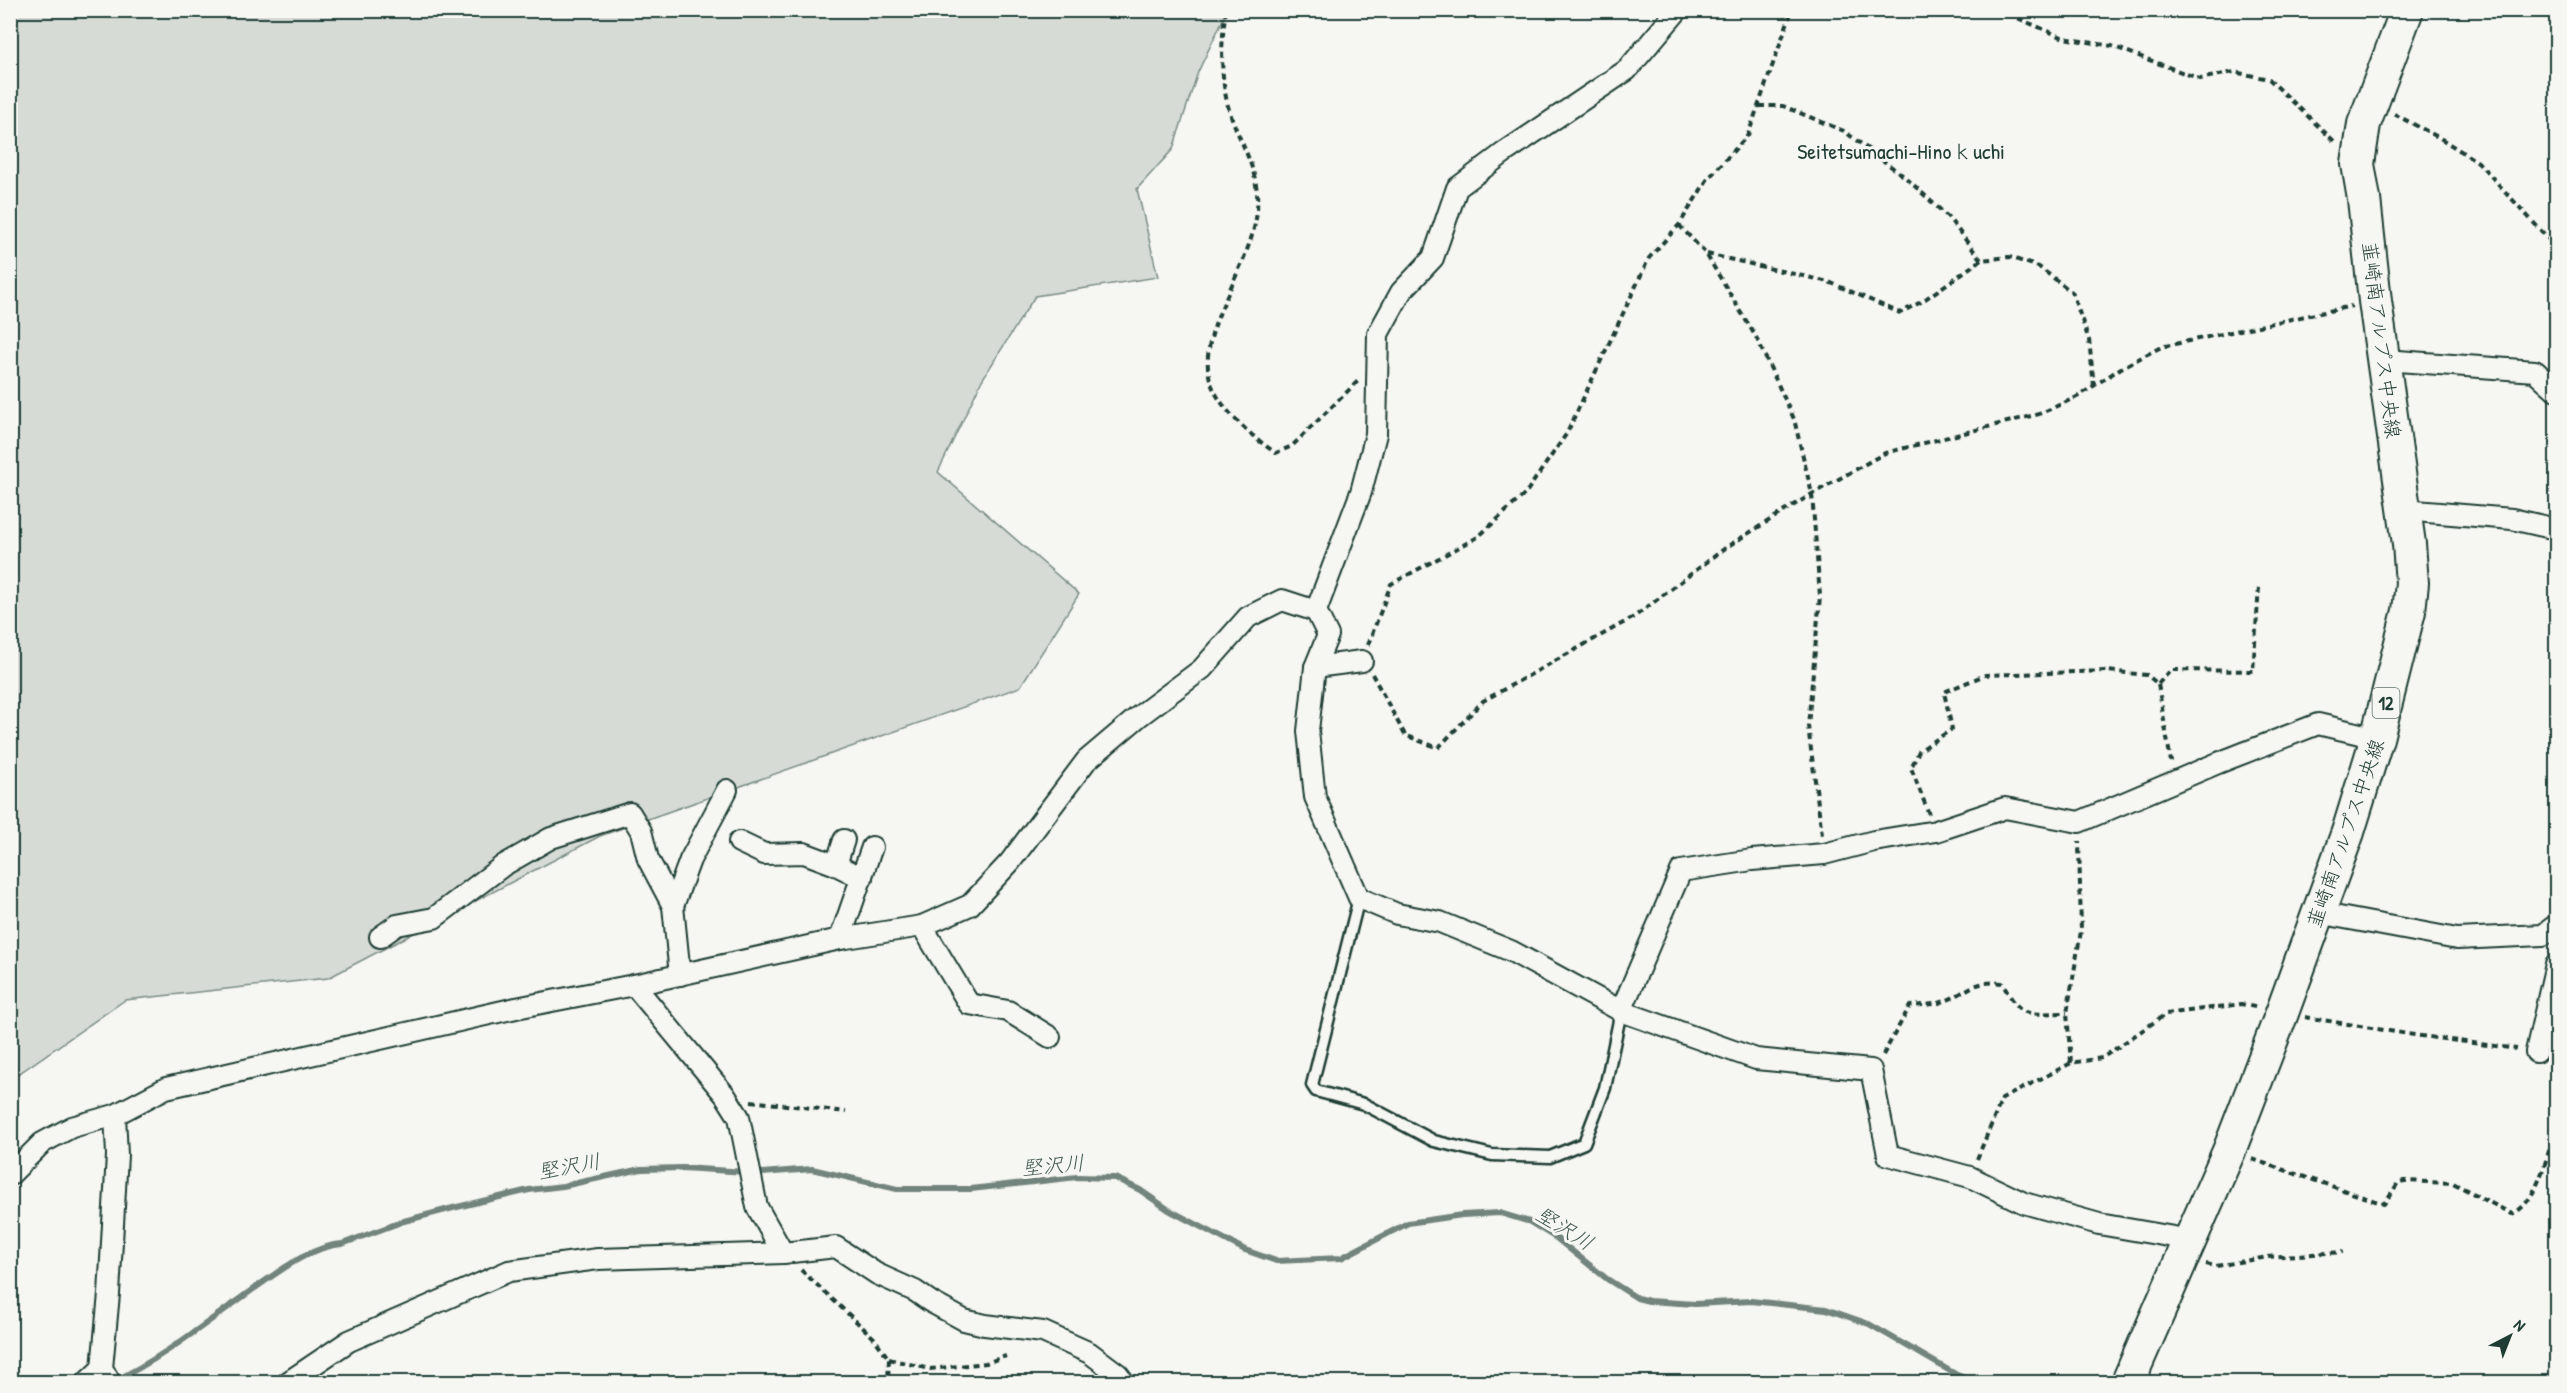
<svg xmlns="http://www.w3.org/2000/svg" width="2567" height="1393" font-family="'Patrick Hand','Klee One',sans-serif">
	<style>
		.green { fill: #d6dbd6; stroke: #7a8c85; stroke-width: 1.5 }
		.lines { fill: none; stroke-linecap: round; stroke-linejoin: round }
		.stream { stroke: #72847d; stroke-width: 6 }
		.service-casing { stroke: #1f3d34; stroke-width: 15 }
		.minor-casing { stroke: #1f3d34; stroke-width: 24 }
		.primary-casing { stroke: #1f3d34; stroke-width: 36 }
		.path { stroke: #1f3d34; stroke-width: 4; stroke-dasharray: 6 4.5; stroke-linecap: butt }
		.service { stroke: #f6f6f2; stroke-width: 10 }
		.minor { stroke: #f6f6f2; stroke-width: 20 }
		.primary { stroke: #f6f6f2; stroke-width: 32 }
		.labels { text-anchor: middle; dominant-baseline: central; stroke-width: 6; stroke-linejoin: round; paint-order: stroke }
		.shield { fill: #f6f6f2; stroke: #60746d; stroke-width: 1.5 }
		.shield-label { font-size: 18px; font-weight: bold; fill: #1f3d34 }
		.street-label { font-size: 20px; fill: #1f3d34; stroke: #f6f6f2 }
		.water-label { font-size: 21px; font-style: italic; fill: #425a52; stroke: #f6f6f2 }
		.quarter-label { font-size: 22px; fill: #1f3d34; stroke: #f6f6f2 }
	</style>
	<rect width="100%" height="100%" fill="#f6f6f2"/>
	<filter id="ink" filterUnits="userSpaceOnUse"><feTurbulence type="fractalNoise" baseFrequency=".0167" numOctaves="2"/><feDisplacementMap in="SourceGraphic" scale="12" xChannelSelector="R" yChannelSelector="G"/><feConvolveMatrix kernelMatrix="1 2 1 2 8 2 1 2 1" color-interpolation-filters="sRGB"/></filter>
	<g filter="url(#ink)">
		<!-- green -->
		<path class="green" d="M11,11H1227L1198,72L1173,149L1137,189L1158,277L1035,296L982,380L938,472L1079,594L1020,687L600,836L328,978L125,1000L11,1079Z"/>
		<g class="lines">
			<!-- stream -->
			<path class="stream" d="M112,1382C162,1359 207,1322 252,1290C277,1273 311,1246 342,1244L404,1221L453,1208L529,1190L563,1186L641,1169L683,1168L762,1173L812,1169L897,1189H971L1077,1177L1115,1178L1140,1190L1169,1210L1245,1250L1276,1261L1341,1258L1408,1223L1462,1215L1500,1213L1530,1222L1556,1238L1607,1279L1637,1298L1649,1301L1695,1304L1751,1301L1826,1309L1869,1324L1957,1375L1975,1382"/>
			<!-- service casing -->
			<g class="service-casing">
				<path id="service" d="M1359,898L1312,1085L1316,1091L1364,1104L1434,1141L1492,1155L1550,1157L1584,1143L1605,1088L1621,1011"/>
			</g>
			<!-- minor casing -->
			<g class="minor-casing">
				<g id="minor">
					<path d="M1678,10L1627,70L1505,152L1457,188L1433,258L1401,292L1378,334L1376,434L1361,492L1316,611L1328,635L1315,667L1308,731L1315,797L1359,898L1397,914L1440,922L1511,951L1621,1011L1756,1059L1871,1070L1888,1155L1970,1177L2024,1203L2099,1224L2191,1240"/>
					<path d="M2384,360L2535,371L2556,390"/>
					<path d="M2403,510L2512,519L2556,529"/>
					<path d="M1315,667L1362,661"/>
					<path d="M739,842L764,854L804,853L836,865L862,878"/>
					<path d="M836,865L844,840"/>
					<path d="M673,906L690,860L727,790"/>
					<path d="M2318,913L2457,939L2543,935L2556,925"/>
					<path d="M922,926L969,1004L1008,1011L1050,1037"/>
					<path d="M380,937L397,925L434,918L504,865L551,838L630,813L641,831L648,859L673,906L680,975"/>
					<path d="M840,939L872,847"/>
					<path d="M634,985L725,1095L739,1117L757,1207L783,1253"/>
					<path d="M1621,1011L1681,871L1752,860L1824,854L1874,841L1936,831L2005,808L2079,822L2218,763L2318,724L2377,738"/>
					<path d="M2536,1052L2556,964"/>
					<path d="M10,1175L42,1143L72,1127L115,1115"/>
					<path d="M87,1382L102,1368"/>
					<path d="M110,1382L102,1368L109,1294L117,1155L115,1115L166,1088L516,1008L634,985L840,939L922,926L970,905L1010,862L1086,761L1138,717L1202,669L1248,617L1282,600L1316,611"/>
					<path d="M288,1382L349,1341L509,1271L598,1259L783,1253L836,1247L877,1274L915,1291L931,1302L964,1320L985,1325L1043,1332L1090,1353L1118,1374L1124,1382"/>
				</g>
			</g>
			<!-- primary casing -->
			<g class="primary-casing">
				<path id="primary" d="M2128,1382L2229,1151L2282,1013L2348,832L2377,738L2409,611L2412,583L2409,544L2375,301L2364,199L2358,164L2364,124L2407,10"/>
			</g>
			<!-- path -->
			<g class="path">
				<path d="M1226,10C1221,41 1220,75 1228,106C1239,145 1260,166 1257,210C1253,264 1199,325 1209,375C1214,405 1252,437 1276,453L1292,446L1358,381"/>
				<path d="M1999,10L2064,38L2112,46L2200,79L2234,72L2269,79L2336,143"/>
				<path d="M1759,106H1783L1844,131L1905,177L1948,217L1981,260L2009,257L2039,267L2072,292L2089,340L2094,386"/>
				<path d="M2394,114L2440,138L2478,162L2556,247"/>
				<path d="M1679,225L1706,254L1756,337L1794,419L1812,494L1820,596L1808,726L1822,835"/>
				<path d="M1707,254L1829,282L1900,313L1921,302L1981,260"/>
				<path d="M1368,645L1391,584L1478,537L1525,494L1567,433L1649,258L1679,225L1707,180L1748,135L1792,10"/>
				<path d="M1372,674L1405,735L1438,748L1483,701L1634,617L1728,546L1812,494L1885,453L2039,414L2077,397L2121,368L2161,347L2352,306"/>
				<path d="M2158,684L2171,670L2253,671L2259,587"/>
				<path d="M1929,814L1911,768L1919,751L1952,729L1944,692L1985,675L2107,671L2147,675L2158,684L2171,762"/>
				<path d="M2305,1017L2414,1035L2517,1049"/>
				<path d="M1883,1055L1910,1006C1920,1005 1930,1005 1939,1003C1964,996 1971,979 2002,983C2024,1021 2025,1013 2067,1013"/>
				<path d="M2551,1061L2556,1126"/>
				<path d="M2071,1063L2067,1013L2081,931L2079,841"/>
				<path d="M751,1101L846,1112"/>
				<path d="M1977,1159L2002,1099L2071,1063L2102,1058L2166,1014L2241,1004L2259,1008"/>
				<path d="M2252,1159L2384,1204L2398,1183L2404,1181L2453,1183L2512,1214C2538,1203 2547,1154 2556,1128"/>
				<path d="M2206,1264L2216,1266L2268,1257L2343,1252"/>
				<path d="M801,1270L874,1338L889,1359L888,1382"/>
				<path d="M889,1359L930,1369L986,1363L1006,1356"/>
			</g>
			<!-- service -->
			<use href="#service" class="service"/>
			<!-- minor -->
			<use href="#minor" class="minor"/>
			<!-- primary -->
			<use href="#primary" class="primary"/>
		</g>
	</g>
	<g class="labels">
		<!-- shield labels -->
		<rect class="shield" x="2372.5" y="688" width="27" height="30" rx="4.5"/>
		<g class="shield-label">
			<text x="2386" y="703">12</text>
		</g>
		<!-- street labels -->
		<g class="street-label">
			<text transform="translate(2382 340) rotate(83)">韮崎南アルプス中央線</text>
			<text transform="translate(2345 833) rotate(-71)">韮崎南アルプス中央線</text>
		</g>
		<!-- water labels -->
		<g class="water-label">
			<text transform="translate(1053 1165) rotate(-5)">堅沢川</text>
			<text transform="translate(569 1166) rotate(-10)">堅沢川</text>
			<text transform="translate(1565 1228) rotate(32)">堅沢川</text>
		</g>
		<!-- quarter labels -->
		<g class="quarter-label">
			<text x="1901" y="151">Seitetsumachi-Hinoｋuchi</text>
		</g>
	</g>
	<!-- margin -->
	<rect width="2567" height="1393" fill="none" stroke="#f6f6f2" stroke-width="36"/>
	<rect x="18" y="18" width="2531" height="1357" fill="none" stroke="#1f3d34" stroke-width="2" filter="url(#ink)"/>
	<!-- north arrow -->
	<g transform="translate(2510 1336) rotate(42)" stroke="#f6f6f2" stroke-width="4.5" paint-order="stroke">
	<path d="M0-4.5L10 22L0 15L-10 22Z" fill="#1f3d34"/>
	<text y="-9" font-size="16" font-weight="bold" text-anchor="middle" fill="#1f3d34">N</text>
	</g>
</svg>
